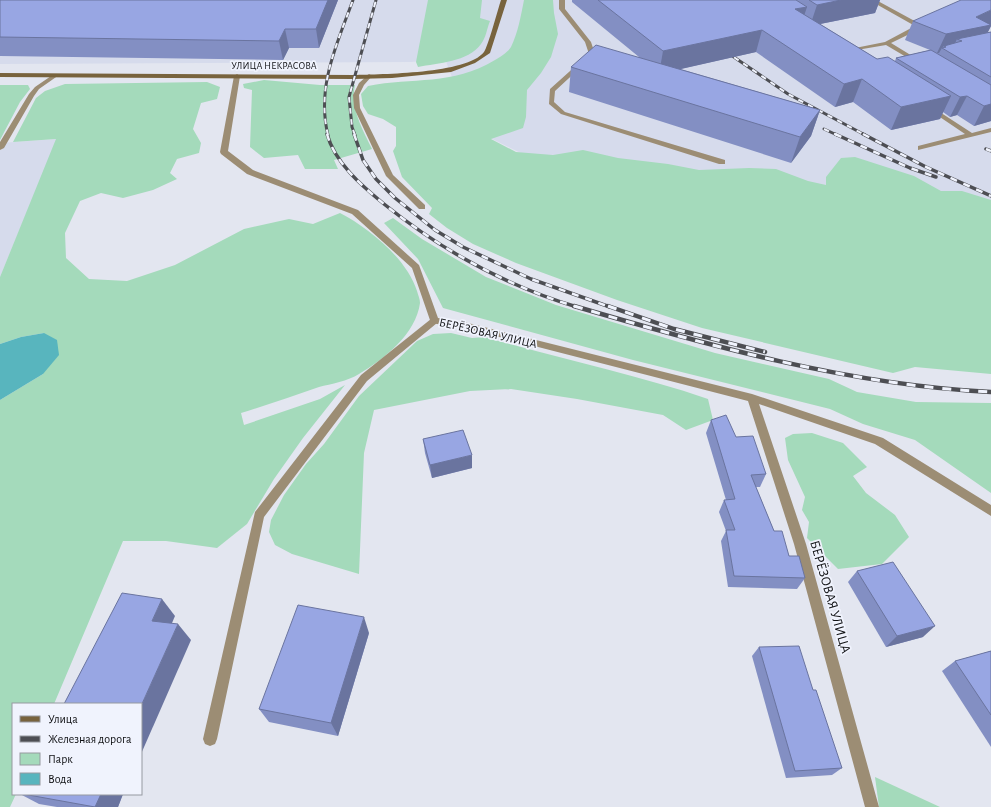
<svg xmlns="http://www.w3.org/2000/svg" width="991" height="807" font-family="'Alegreya Sans',sans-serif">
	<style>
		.built { fill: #d6dbec }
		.green { fill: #a4dabb }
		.water { fill: #58b5be }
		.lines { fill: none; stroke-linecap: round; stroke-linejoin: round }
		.lane { fill: #9c8d74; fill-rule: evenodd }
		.street { fill: #9c8d74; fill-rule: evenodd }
		.secondary { fill: #78633d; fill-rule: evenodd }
		.rail-far2-casing { stroke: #4d4e53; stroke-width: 3 }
		.rail-far1-casing { stroke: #4d4e53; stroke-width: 3.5 }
		.rail-casing { stroke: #4d4e53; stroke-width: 4.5 }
		.rail-far2 { stroke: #f0f3fd; stroke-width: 2; stroke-dasharray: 5.5; stroke-linecap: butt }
		.rail-far1 { stroke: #f0f3fd; stroke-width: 2.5; stroke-dasharray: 7; stroke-linecap: butt }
		.rail { stroke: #f0f3fd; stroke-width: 3; stroke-dasharray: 9; stroke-linecap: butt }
		.wall { fill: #838fc3 }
		.shaded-wall { fill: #6a749f }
		.building { fill: #98a6e3; stroke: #6a749f }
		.labels { text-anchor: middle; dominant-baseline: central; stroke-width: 3.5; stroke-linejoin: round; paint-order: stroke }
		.far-street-label { font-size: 10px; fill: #101114; stroke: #f0f3fd }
		.street-label { font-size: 12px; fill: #101114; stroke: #f0f3fd }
		.near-street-label { font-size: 14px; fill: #101114; stroke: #f0f3fd }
	</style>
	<rect width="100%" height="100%" fill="#e3e6f0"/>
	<!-- built -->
	<g class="built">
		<path d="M0,0H991V248L527,156L472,129L445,59L411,62L0,64Z"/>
		<path d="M57,139L0,277V143Z"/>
	</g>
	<!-- green -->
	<g class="green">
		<path d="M428,0H482L480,18L490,21C487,28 486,38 481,44C468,62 438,63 418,67L416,62Z"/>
		<path d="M524,0H553L554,13L558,34L551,57L541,73L527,90L526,117L523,128L491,139L516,152L553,155L583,150L618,158L668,164L699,170L749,168L776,169L808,181L826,185V177L841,158L855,157L914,176L941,191H962L991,200V374L915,367L893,373L702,328L617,300L516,263L473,244L447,228L429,214L432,208L402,177L393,151L396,146V127L383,119L368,114L363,106L361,94L368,86C413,77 452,86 495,60C500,57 508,52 511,47C518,33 521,15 524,0Z"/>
		<path d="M264,80L320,85H355C350,108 362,128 372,149L334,160L338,169H305L298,155L264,158L250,147L252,90L244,88L243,84Z"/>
		<path d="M207,82L220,87L217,99L201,103L193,129L201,143L199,153L177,159L170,173L177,179L153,190L123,198L101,193L80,201L65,233L66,258L89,279L127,281L175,265L244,229L289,219L313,224L340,213C369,228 407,259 417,291C418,295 420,299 420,303C416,334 384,359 359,374C348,381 331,384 319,387C293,396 267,405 241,413L244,425L320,399L345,385L303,438L274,479L247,524L217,548L166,541H123L54,704H13V794H16L10,807H0V400L43,374L44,333L21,337L0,344V277L56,139L13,142L36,98L45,91L65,84Z"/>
		<path d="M0,85H28L30,89L20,102L0,140Z"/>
		<path d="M393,218L422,239L486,277L556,305L715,353L829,379L857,392L916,402L991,403V493L915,440L863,424L830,409L633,360L443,308L418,259L384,223Z"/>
		<path d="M451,333L472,338L485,337C559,359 635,374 708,399L713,420L686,430L663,415L577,399L511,389L470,391L374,410L364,453L359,574L292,554L275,545L269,532L271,520L284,495L306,464L324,444L359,396L417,341L433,334Z"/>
		<path d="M812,433L843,443L867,467L853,476L866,493L895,515L909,537L882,564L838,569L807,538L809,522L802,510L805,497L788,460L785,438L793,434Z"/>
		<path d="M875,777L940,807H879Z"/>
	</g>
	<!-- water -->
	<path class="water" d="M44,333L57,340L59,355L43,374L0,400V344L21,337Z"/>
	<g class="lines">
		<!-- lane -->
		<g class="lane">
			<path d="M559,0H565V9L591,42L595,54L555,91L554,102L565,112L725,160V164H719L561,114L549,104L550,89L589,54L585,42L559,9Z"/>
			<path d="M869,0H876L922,25V28L891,43L922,62V64H918L886,45L845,52V50L885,42L915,26Z"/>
			<path d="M54,74L59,75L39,89L34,96L4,148L0,150V142L29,94L35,87Z"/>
			<path d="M369,74L372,76L364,85L359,95L360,108L393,175L425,205V209H419L386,176L354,108L353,95L359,83Z"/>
			<path d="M928,107H932L972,133L991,128V132L918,150V146L965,134L928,109Z"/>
			<path d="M434,318L439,321L437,323L367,381L264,517L217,739L215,744L210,746L205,744L203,739L255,512L361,375L431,319Z"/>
		</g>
		<!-- street -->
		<path class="street" d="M237,74L240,76L228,151L253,170L358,210L419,265L438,318L468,323L752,394L883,438L991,505V516L875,444L759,404L806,544L879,807H865L794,544L748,401L468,329L431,323L412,268L352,214L247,174L221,154L220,152L234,76Z"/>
		<!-- secondary -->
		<path class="secondary" d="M501,0H507L490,53L475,63L451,72L392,78L354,79L0,77V73L354,75C381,74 467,74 484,52C488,47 498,9 501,0Z"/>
		<!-- rail-far2 casing -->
		<g class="rail-far2-casing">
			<g id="rail-far2">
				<path d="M725,51L788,94L865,135"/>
				<path d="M824,129L837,135"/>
				<path d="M328,135C316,87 337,44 353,0"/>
				<path d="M355,135L352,127L349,97L376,0"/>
			</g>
		</g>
		<!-- rail-far1 casing -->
		<g class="rail-far1-casing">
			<g id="rail-far1">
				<path d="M327,134C335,163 362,186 384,204C441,250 507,286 577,307"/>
				<path d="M354,134L363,160L376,179L395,198L435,230L463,247L531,279L610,307"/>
				<path d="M835,134L910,168L936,177"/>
				<path d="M863,134L926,167L991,196"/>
				<path d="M986,149L991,151"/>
			</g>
		</g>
		<!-- rail casing -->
		<g class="rail-casing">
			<g id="rail">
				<path d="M574,306C710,346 849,385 991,392"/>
				<path d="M608,306L674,329L765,352"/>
			</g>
		</g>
		<!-- rail-far2 -->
		<use href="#rail-far2" class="rail-far2"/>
		<!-- rail-far1 -->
		<use href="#rail-far1" class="rail-far1"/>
		<!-- rail -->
		<use href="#rail" class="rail"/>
	</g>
	<!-- wall -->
	<g class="wall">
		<path d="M0,0H338L319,48H289L283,60L0,56Z"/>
		<path d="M572,0H880L875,13L820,24L877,59L895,61L896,58L930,50L905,40L913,21L991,24V26L988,32H991V121L974,126L957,115L950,117L943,112L940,119L891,130L853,102L835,107L756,52L680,69L820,110L811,136L791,163L569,92L571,67L639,57L572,2Z"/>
		<path d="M711,420L736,437L766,474L760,487H756L774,531L789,556L805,578L797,589L728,587L721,541L726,531L719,512L724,500H726L706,433Z"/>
		<path d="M423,439L472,468L432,478L425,453Z"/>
		<path d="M857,571L923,637L886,647L848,582Z"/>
		<path d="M369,633L338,736L269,722L259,709Z"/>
		<path d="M759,647L842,768L832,775L786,778L752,656Z"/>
		<path d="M991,651V747L942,671L955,661Z"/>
		<path d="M20,794H123L118,807H57L39,804Z"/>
	</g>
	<!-- shaded-wall -->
	<g class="shaded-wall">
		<path d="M328,0H338L319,48L316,29Z"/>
		<path d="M841,0H880L875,13L810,26L817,5Z"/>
		<path d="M807,7L800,28L795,9Z"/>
		<path d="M991,10V26L982,43L962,41L957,39L952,50L944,46L942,48L939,53H937L946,34L976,17Z"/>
		<path d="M285,29L289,48L283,60L279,41Z"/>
		<path d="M762,30L756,52L659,74L663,51Z"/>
		<path d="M862,79L853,102L835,107L844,84Z"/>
		<path d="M951,96L940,119L891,130L901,107Z"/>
		<path d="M967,96L957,115L950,117L960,97Z"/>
		<path d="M991,104V121L974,126L984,106Z"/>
		<path d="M820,110L811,136L791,163L800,137Z"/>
		<path d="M472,455V468L432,478L430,465Z"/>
		<path d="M162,599L175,616L166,637L152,621Z"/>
		<path d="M364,617L369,633L338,736L331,723Z"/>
		<path d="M178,624L191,640L141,754V706Z"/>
		<path d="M935,626L923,637L886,647L897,636Z"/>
		<path d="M101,794H123L118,807H95Z"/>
	</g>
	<!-- building -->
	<g class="building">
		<path d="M0,0H328L316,29H285L279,41L0,37Z"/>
		<path d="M598,0H796L807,7L795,9L877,59L888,57L951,96L901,107L862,79L844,84L762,30L663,51Z"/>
		<path d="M809,0H841L817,5Z"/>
		<path d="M961,0H991V10L976,17L991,25L946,34L913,21Z"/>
		<path d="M991,32V77L942,48L946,47L944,46L962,41L957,39Z"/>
		<path d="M596,45L820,110L800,137L571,67Z"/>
		<path d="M931,50L991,85V104L984,106L967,96L960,97L896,58Z"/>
		<path d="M726,415L736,437L753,436L766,474L751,475L774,531H782L789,556H799L805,578L734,576L726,530H735L724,500L735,499L711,420Z"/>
		<path d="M463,430L472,455L430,465L423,439Z"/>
		<path d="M893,562L935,626L897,636L857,571Z"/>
		<path d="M122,593L162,599L152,621L178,624L141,706V704H64Z"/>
		<path d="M298,605L364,617L331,723L259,709Z"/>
		<path d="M799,646L813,690H816L842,768L795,771L759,647Z"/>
		<path d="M991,651V715L955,661Z"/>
		<path d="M23,794H101L95,807Z"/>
	</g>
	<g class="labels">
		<!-- far-street labels -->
		<g class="far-street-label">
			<text x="274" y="66">УЛИЦА НЕКРАСОВА</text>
		</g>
		<!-- street labels -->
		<g class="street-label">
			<text transform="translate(488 333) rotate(13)">БЕРЁЗОВАЯ УЛИЦА</text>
		</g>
		<!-- near-street labels -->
		<g class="near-street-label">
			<text transform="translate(830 597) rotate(74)">БЕРЁЗОВАЯ УЛИЦА</text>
		</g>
	</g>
	<!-- legend -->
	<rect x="12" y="703" width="130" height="92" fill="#f0f3fd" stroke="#9699a0"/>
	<rect x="20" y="716" width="20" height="6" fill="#78633d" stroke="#9699a0"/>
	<text x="48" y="723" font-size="12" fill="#101114">Улица</text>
	<rect x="20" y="736" width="20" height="6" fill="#4d4e53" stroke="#9699a0"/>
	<text x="48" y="743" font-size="12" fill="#101114">Железная дорога</text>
	<rect x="20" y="753" width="20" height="12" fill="#a4dabb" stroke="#9699a0"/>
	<text x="48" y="763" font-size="12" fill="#101114">Парк</text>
	<rect x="20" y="773" width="20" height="12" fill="#58b5be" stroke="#9699a0"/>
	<text x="48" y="783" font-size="12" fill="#101114">Вода</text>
</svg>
